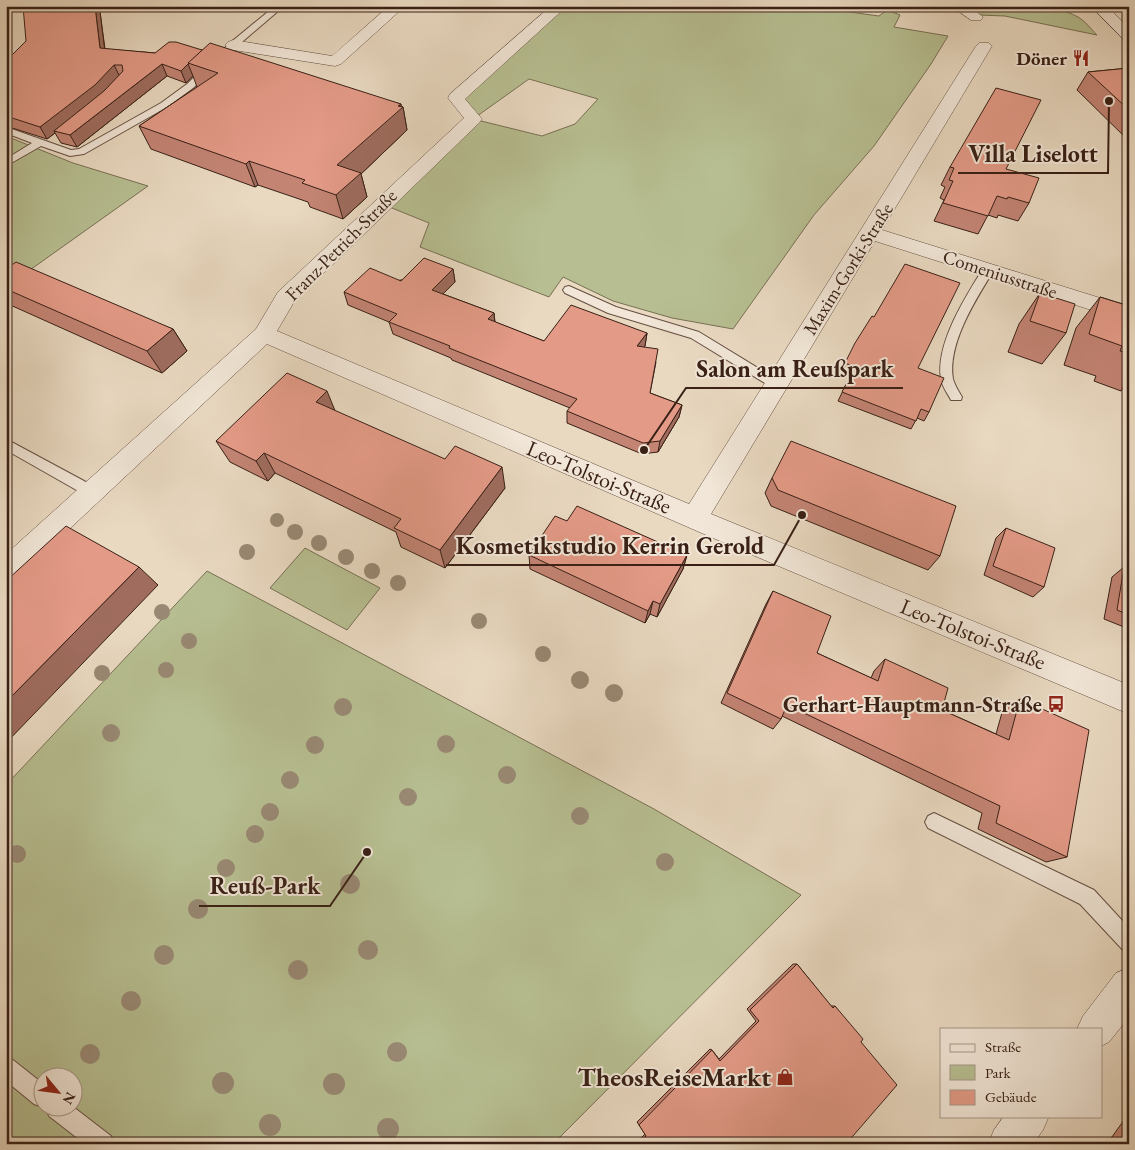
<svg xmlns="http://www.w3.org/2000/svg" width="1135" height="1150" font-family="'EB Garamond',serif">
	<style>
		.green { fill: #b7bf92; stroke: #787054; fill-rule: evenodd }
		.lines { fill: none; stroke-linecap: round; stroke-linejoin: round }
		.lane-casing { stroke: #654e41; stroke-width: 2 }
		.street-casing { stroke: #654e41; stroke-width: 1 }
		.secondary-casing { stroke: #392016; stroke-width: 1 }
		.lane { fill: #f1e6d7; fill-rule: evenodd }
		.street { fill: #f1e6d7; fill-rule: evenodd }
		.secondary { fill: #f1e6d7; fill-rule: evenodd }
		.tree { fill: #998974 }
		.wall { fill: #c38474; stroke: #392016 }
		.shaded-wall { fill: #9f6c5e; stroke: #392016 }
		.building { fill: #e39a87; stroke: #392016 }
		.labels { text-anchor: middle; dominant-baseline: central; stroke-width: 4; stroke-linejoin: round; paint-order: stroke }
		.far-poi-label { font-size: 19px; font-weight: bold; fill: #392016; stroke: #f1e6d7; text-anchor: end }
		.far-street-label { font-size: 19px; fill: #392016; stroke: #f1e6d7 }
		.street-label { font-size: 22px; fill: #392016; stroke: #f1e6d7 }
		.poi-label { font-size: 22px; font-weight: bold; fill: #392016; stroke: #f1e6d7; text-anchor: end }
		.near-poi-label { font-size: 26px; font-weight: bold; fill: #392016; stroke: #f1e6d7; text-anchor: end }
		.leader { fill: none; stroke: #392016; stroke-width: 2 }
		.callout-dot { fill: #392016; stroke: #f1e6d7; stroke-width: 2 }
		.callout-label { font-size: 24px; text-anchor: middle; font-weight: bold; fill: #392016; stroke: #f1e6d7; stroke-width: 4; stroke-linejoin: round; paint-order: stroke }
	</style>
	<rect width="100%" height="100%" fill="#e9d9c1"/>
	<filter id="stains"><feTurbulence type="fractalNoise" baseFrequency=".004" numOctaves="4"/><feColorMatrix values="0 0 0 0 .2 0 0 0 0 .09 0 0 0 0 .02 0 0 0 .5 -.17"/></filter>
	<radialGradient id="worn" r=".72"><stop offset=".6" stop-color="#630" stop-opacity="0"/><stop offset="1" stop-color="#630" stop-opacity=".3"/></radialGradient>
	<!-- green -->
	<g class="green">
		<path d="M560,6H806L879,16L887,10L900,15L894,27L948,36L931,64L874,146L814,215L733,329L672,318L613,301L563,277L549,297L420,247L429,223L382,204L473,119L456,98ZM529,79L598,99L575,124L542,136L473,119Z"/>
		<path d="M959,6C990,6 1051,1 1078,17C1085,21 1091,29 1097,35L1005,16L979,15Z"/>
		<path d="M6,136L73,163L148,186L6,287Z"/>
		<path d="M305,548L380,588L347,630L270,588Z"/>
		<path d="M207,571L654,809L801,895L553,1144H6V785ZM42,1078H72V1108H42Z"/>
	</g>
	<g class="lines">
		<!-- lane casing -->
		<g class="lane-casing">
			<g id="lane">
				<path d="M275,6H284L236,47L193,88L167,107L84,154L70,156L41,146L6,166V159L32,143L6,133V127L71,150L79,149L161,103L187,84L230,43Z"/>
				<path d="M988,266L994,270C976,299 947,344 953,379C955,386 959,392 962,397L961,400H951C948,394 942,387 941,379C935,344 966,296 984,267Z"/>
				<path d="M569,286L616,307L699,332L781,382L783,385L781,388H773L691,338L608,313L565,293L563,290L565,287Z"/>
				<path d="M6,439L97,488L99,492L97,496L92,498L87,496L6,450Z"/>
				<path d="M934,813L1094,890L1129,928V952L1122,949L1080,904L928,828L925,822L928,816Z"/>
				<path d="M6,1057L13,1060L42,1083V1107L34,1104L6,1081Z"/>
				<path d="M72,1106L111,1136L114,1144H85L49,1116L46,1108Z"/>
			</g>
		</g>
		<!-- street casing -->
		<g class="street-casing">
			<g id="street">
				<path d="M389,6H405L341,64L335,66L233,50L228,48L225,45L228,42L233,40L332,56Z"/>
				<path d="M551,6H567L465,99L482,119L479,123L294,302L277,331L689,504L976,46L979,43H989L992,46L882,230L1129,307V322L875,241L711,514L1129,685V714L743,551L267,344L16,579L6,583V554L256,329L278,292L464,118L448,98L450,94Z"/>
				<path d="M951,6H969L983,17L981,20H971Z"/>
				<path d="M1129,968V1017L1109,1042L1101,1046V1029H1077L1083,1016L1116,973Z"/>
				<path d="M1004,1116H1049L1043,1130L1033,1144H988L994,1130Z"/>
			</g>
		</g>
		<!-- secondary casing -->
		<g class="secondary-casing">
			<path id="secondary" d="M1091,6H1107L1129,28V42L1124,40Z"/>
		</g>
		<!-- lane -->
		<use href="#lane" class="lane"/>
		<!-- street -->
		<use href="#street" class="street"/>
		<!-- secondary -->
		<use href="#secondary" class="secondary"/>
	</g>
	<!-- trees -->
	<g class="tree">
		<circle cx="277" cy="520" r="7"/>
		<circle cx="295" cy="532" r="8"/>
		<circle cx="319" cy="543" r="8"/>
		<circle cx="247" cy="552" r="8"/>
		<circle cx="346" cy="557" r="8"/>
		<circle cx="372" cy="571" r="8"/>
		<circle cx="398" cy="583" r="8"/>
		<circle cx="162" cy="612" r="8"/>
		<circle cx="479" cy="621" r="8"/>
		<circle cx="189" cy="641" r="8"/>
		<circle cx="543" cy="654" r="8"/>
		<circle cx="166" cy="670" r="8"/>
		<circle cx="102" cy="673" r="8"/>
		<circle cx="580" cy="680" r="9"/>
		<circle cx="614" cy="693" r="9"/>
		<circle cx="343" cy="707" r="9"/>
		<circle cx="111" cy="733" r="9"/>
		<circle cx="446" cy="744" r="9"/>
		<circle cx="315" cy="745" r="9"/>
		<circle cx="507" cy="775" r="9"/>
		<circle cx="290" cy="780" r="9"/>
		<circle cx="408" cy="797" r="9"/>
		<circle cx="270" cy="812" r="9"/>
		<circle cx="580" cy="816" r="9"/>
		<circle cx="255" cy="834" r="9"/>
		<circle cx="17" cy="854" r="9"/>
		<circle cx="665" cy="862" r="9"/>
		<circle cx="226" cy="868" r="9"/>
		<circle cx="350" cy="884" r="10"/>
		<circle cx="198" cy="909" r="10"/>
		<circle cx="368" cy="950" r="10"/>
		<circle cx="164" cy="955" r="10"/>
		<circle cx="298" cy="970" r="10"/>
		<circle cx="131" cy="1001" r="10"/>
		<circle cx="397" cy="1052" r="10"/>
		<circle cx="90" cy="1054" r="10"/>
		<circle cx="223" cy="1083" r="11"/>
		<circle cx="334" cy="1084" r="11"/>
		<circle cx="270" cy="1125" r="11"/>
		<circle cx="388" cy="1129" r="11"/>
	</g>
	<!-- wall -->
	<g class="wall">
		<path d="M100,12L105,49L155,53L202,50L401,104V106L403,107L407,130L361,174L367,197L343,219L310,207L308,202L258,185L255,187L151,149L139,126L197,87L193,76L186,83L167,76L77,147L61,143L55,133L47,139L6,126V61Z"/>
		<path d="M1129,68V141L1077,90L1088,72Z"/>
		<path d="M950,167L1006,169L1029,203L1018,221L998,215L997,218L988,215L978,234L934,221L944,200L940,198L945,187L941,185Z"/>
		<path d="M6,269L173,329L187,351L162,373L8,304L6,302Z"/>
		<path d="M453,269L455,282L443,294L494,313L495,322L544,341L647,333L645,346L644,347L656,362L650,393L682,405L679,417L658,452L642,454L567,423V411L570,408L452,360L451,358L393,334L389,322L348,305L344,292Z"/>
		<path d="M1040,293L1066,333L1042,364L1008,352L1019,324Z"/>
		<path d="M1100,297L1129,306V388L1124,386L1121,391L1094,381L1096,376L1064,365L1076,328Z"/>
		<path d="M845,363L918,368L929,412L924,421L917,418L911,429L838,401L850,376L841,372Z"/>
		<path d="M335,411L505,488L445,568L401,547L396,532L275,473L268,481L230,462L216,441Z"/>
		<path d="M772,478L940,556L928,570L771,506L765,493Z"/>
		<path d="M567,521L687,555L683,569L657,617L650,614L645,623L530,569L529,555Z"/>
		<path d="M1006,528L1044,587L1033,597L984,575L996,538Z"/>
		<path d="M1124,567L1129,569V629L1104,619L1112,577Z"/>
		<path d="M773,591L817,653L871,678L874,671L885,659L942,710L996,734L1003,709L1020,699L1067,857L1046,862L978,829L982,813L782,716L781,719L773,729L721,703L766,604Z"/>
		<path d="M793,964H797L831,1006H835L861,1042L846,1144H635L645,1134L637,1122L710,1049L712,1050L719,1059L756,1021L747,1009Z"/>
		<path d="M1129,1113V1144H1107Z"/>
	</g>
	<!-- shaded-wall -->
	<g class="shaded-wall">
		<path d="M95,6H98L100,12L106,60L100,48Z"/>
		<path d="M162,64L167,76L77,147L70,135Z"/>
		<path d="M188,64L193,76L186,83L181,71Z"/>
		<path d="M114,65L120,77L102,97L54,131L55,133L47,139L40,127Z"/>
		<path d="M401,104V108L403,107L407,130L361,174L367,197L343,219L336,195L337,165Z"/>
		<path d="M249,161L258,185L255,187L246,164Z"/>
		<path d="M453,269L455,282L435,302L432,290Z"/>
		<path d="M494,313L495,325L488,319Z"/>
		<path d="M173,329L187,351L162,373L147,351Z"/>
		<path d="M647,333L645,346L636,359L637,346Z"/>
		<path d="M327,391L336,413L316,402Z"/>
		<path d="M682,405L679,417L658,452L660,441Z"/>
		<path d="M264,453L275,473L268,481L256,461Z"/>
		<path d="M502,467L505,488L445,568L440,550Z"/>
		<path d="M687,555L683,569L657,617L660,604Z"/>
		<path d="M139,567L158,585L6,743V702Z"/>
		<path d="M653,601L650,614L645,623L648,611Z"/>
	</g>
	<!-- building -->
	<g class="building">
		<path d="M23,6H95L100,48L155,53L169,42H176L202,50L181,71L162,64L70,135L54,131L104,91L123,71L122,65H114L95,85L40,127L6,116V61L26,41Z"/>
		<path d="M210,43L401,104L398,106L403,107L337,165L361,173L336,195L302,183L305,180L249,161L246,164L139,126L218,73L188,63Z"/>
		<path d="M1129,68V110L1088,72Z"/>
		<path d="M996,88L1041,100L1006,169L1039,178L1029,203L1008,197L1007,199L997,196L988,216L943,203L953,181L949,180L954,168L950,167Z"/>
		<path d="M424,258L453,269L432,290L494,313L488,319L544,341L571,305L647,333L637,346L658,349L650,393L682,405L660,441L643,443L567,411L577,399L449,348L450,346L389,322L397,314L344,292L370,268L401,281Z"/>
		<path d="M16,262L173,329L147,351L6,289V269Z"/>
		<path d="M905,264L960,283L918,368L944,378L929,412L921,409L916,421L842,392L855,367L845,363L855,343L872,316L874,317Z"/>
		<path d="M1040,293L1075,304L1066,333L1030,321Z"/>
		<path d="M1100,297L1129,306V354L1120,351L1122,346L1089,334Z"/>
		<path d="M287,373L327,391L316,402L445,459L455,446L502,467L440,550L394,528L401,519L264,453L256,461L216,441Z"/>
		<path d="M791,441L956,506L940,556L778,490L772,478Z"/>
		<path d="M577,506L687,555L660,604L653,601L648,611L529,555L555,516L567,521Z"/>
		<path d="M66,526L139,567L6,702V581Z"/>
		<path d="M1006,528L1055,548L1044,587L993,566Z"/>
		<path d="M1124,567L1129,569V615L1117,610Z"/>
		<path d="M773,591L831,616L817,653L878,681L885,659L948,688L942,710L1009,740L1020,699L1089,730L1067,857L996,823L1000,806L787,705L781,719L727,693Z"/>
		<path d="M797,964L833,1008L835,1006L863,1039L861,1042L897,1085L846,1144H639L646,1136L639,1125L712,1050L720,1061L759,1021L750,1010Z"/>
	</g>
	<!-- icons -->
	<defs>
		<g id="restaurant-bare" transform="scale(1.35)"><path d="M-5-6h1v4h1v-4h1v4h1v-4h1v5L-1.5 .5V6h-2V.5L-5-1ZM5-6V6H3V1.5H1.5Q1.5-4 5-6Z" fill="#8f2418" stroke="#f1e6d7" stroke-width="2.5" paint-order="stroke"/></g>
		<g id="bus-bare" transform="scale(1.35)"><path d="M-5-6H5V4H4V6H2V4H-2V6H-4V4H-5ZM-3.5-4V0h7V-4ZM-3.5 1.2v1.5H-2V1.2ZM2 1.2v1.5H3.5V1.2Z" fill="#8f2418" stroke="#f1e6d7" stroke-width="2.5" paint-order="stroke"/></g>
		<g id="shop-bare" transform="scale(1.35)"><path d="M-5-2.5h2.3a2.7 3.5 0 0 1 5.4 0H5L5.5 6h-11ZM-1.5-2.5h3a1.5 2.3 0 0 0-3 0Z" fill="#8f2418" stroke="#f1e6d7" stroke-width="2.5" paint-order="stroke"/></g>
	</defs>
	<g fill-rule="evenodd">
		<use href="#restaurant-bare" x="1081" y="58"/>
		<use href="#bus-bare" x="1056" y="704"/>
		<use href="#shop-bare" x="785" y="1077"/>
	</g>
	<g class="labels">
		<!-- far-poi labels -->
		<g class="far-poi-label">
			<text x="1067" y="58">Döner</text>
		</g>
		<!-- far-street labels -->
		<g class="far-street-label">
			<text transform="translate(341 245) rotate(-45)">Franz-Petrich-Straße</text>
			<text transform="translate(848 269) rotate(-58)">Maxim-Gorki-Straße</text>
			<text transform="translate(1000 274) rotate(18)">Comeniusstraße</text>
		</g>
		<!-- street labels -->
		<g class="street-label">
			<text transform="translate(599 477) rotate(23)">Leo-Tolstoi-Straße</text>
			<text transform="translate(973 634) rotate(22)">Leo-Tolstoi-Straße</text>
		</g>
		<!-- poi labels -->
		<g class="poi-label">
			<text x="1042" y="704">Gerhart-Hauptmann-Straße</text>
		</g>
		<!-- near-poi labels -->
		<g class="near-poi-label">
			<text x="771" y="1077">TheosReiseMarkt</text>
		</g>
	</g>
	<!-- callouts -->
	<path class="leader" d="M1109 101L1108 173H958M644 450L686 388H903M802 515L774 565H446M367 852L330 906H199"/>
	<g class="callout-dot">
		<circle cx="1109" cy="101" r="5"/>
		<circle cx="644" cy="450" r="5"/>
		<circle cx="802" cy="515" r="5"/>
		<circle cx="367" cy="852" r="5"/>
	</g>
	<g class="callout-label">
		<text x="1033" y="162">Villa Liselott</text>
		<text x="795" y="377">Salon am Reußpark</text>
		<text x="610" y="554">Kosmetikstudio Kerrin Gerold</text>
		<text x="265" y="894">Reuß-Park</text>
	</g>
	<!-- margin -->
	<rect width="1135" height="1150" fill="none" stroke="#e9d9c1" stroke-width="25"/>
	<rect x="8" y="8" width="1120" height="1135" fill="none" stroke="#392016" stroke-width="2.5"/>
	<rect x="12" y="12" width="1110" height="1125" fill="none" stroke="#392016"/>
	<!-- legend -->
	<rect x="940" y="1028" width="162" height="90" fill="#f1e6d7" stroke="#a7978a"/>
	<rect x="950" y="1044" width="25" height="8" fill="#f1e6d7" stroke="#a7978a"/>
	<text x="985" y="1052" font-size="15" fill="#392016">Straße</text>
	<rect x="950" y="1065" width="25" height="15" fill="#b7bf92" stroke="#a7978a"/>
	<text x="985" y="1078" font-size="15" fill="#392016">Park</text>
	<rect x="950" y="1090" width="25" height="15" fill="#e39a87" stroke="#a7978a"/>
	<text x="985" y="1102" font-size="15" fill="#392016">Gebäude</text>
	<!-- north arrow -->
	<g transform="translate(58 1092) rotate(119)"><circle r="24" fill="#f1e6d7" stroke="#a7978a"/>
	<path d="M0-4L9 19L0 12L-9 19Z" fill="#8f2418"/>
	<text y="-8" font-size="14" font-weight="bold" text-anchor="middle" fill="#392016">N</text>
	</g>
	<rect width="100%" height="100%" filter="url(#stains)"/>
	<rect width="100%" height="100%" fill="url(#worn)"/>
</svg>
